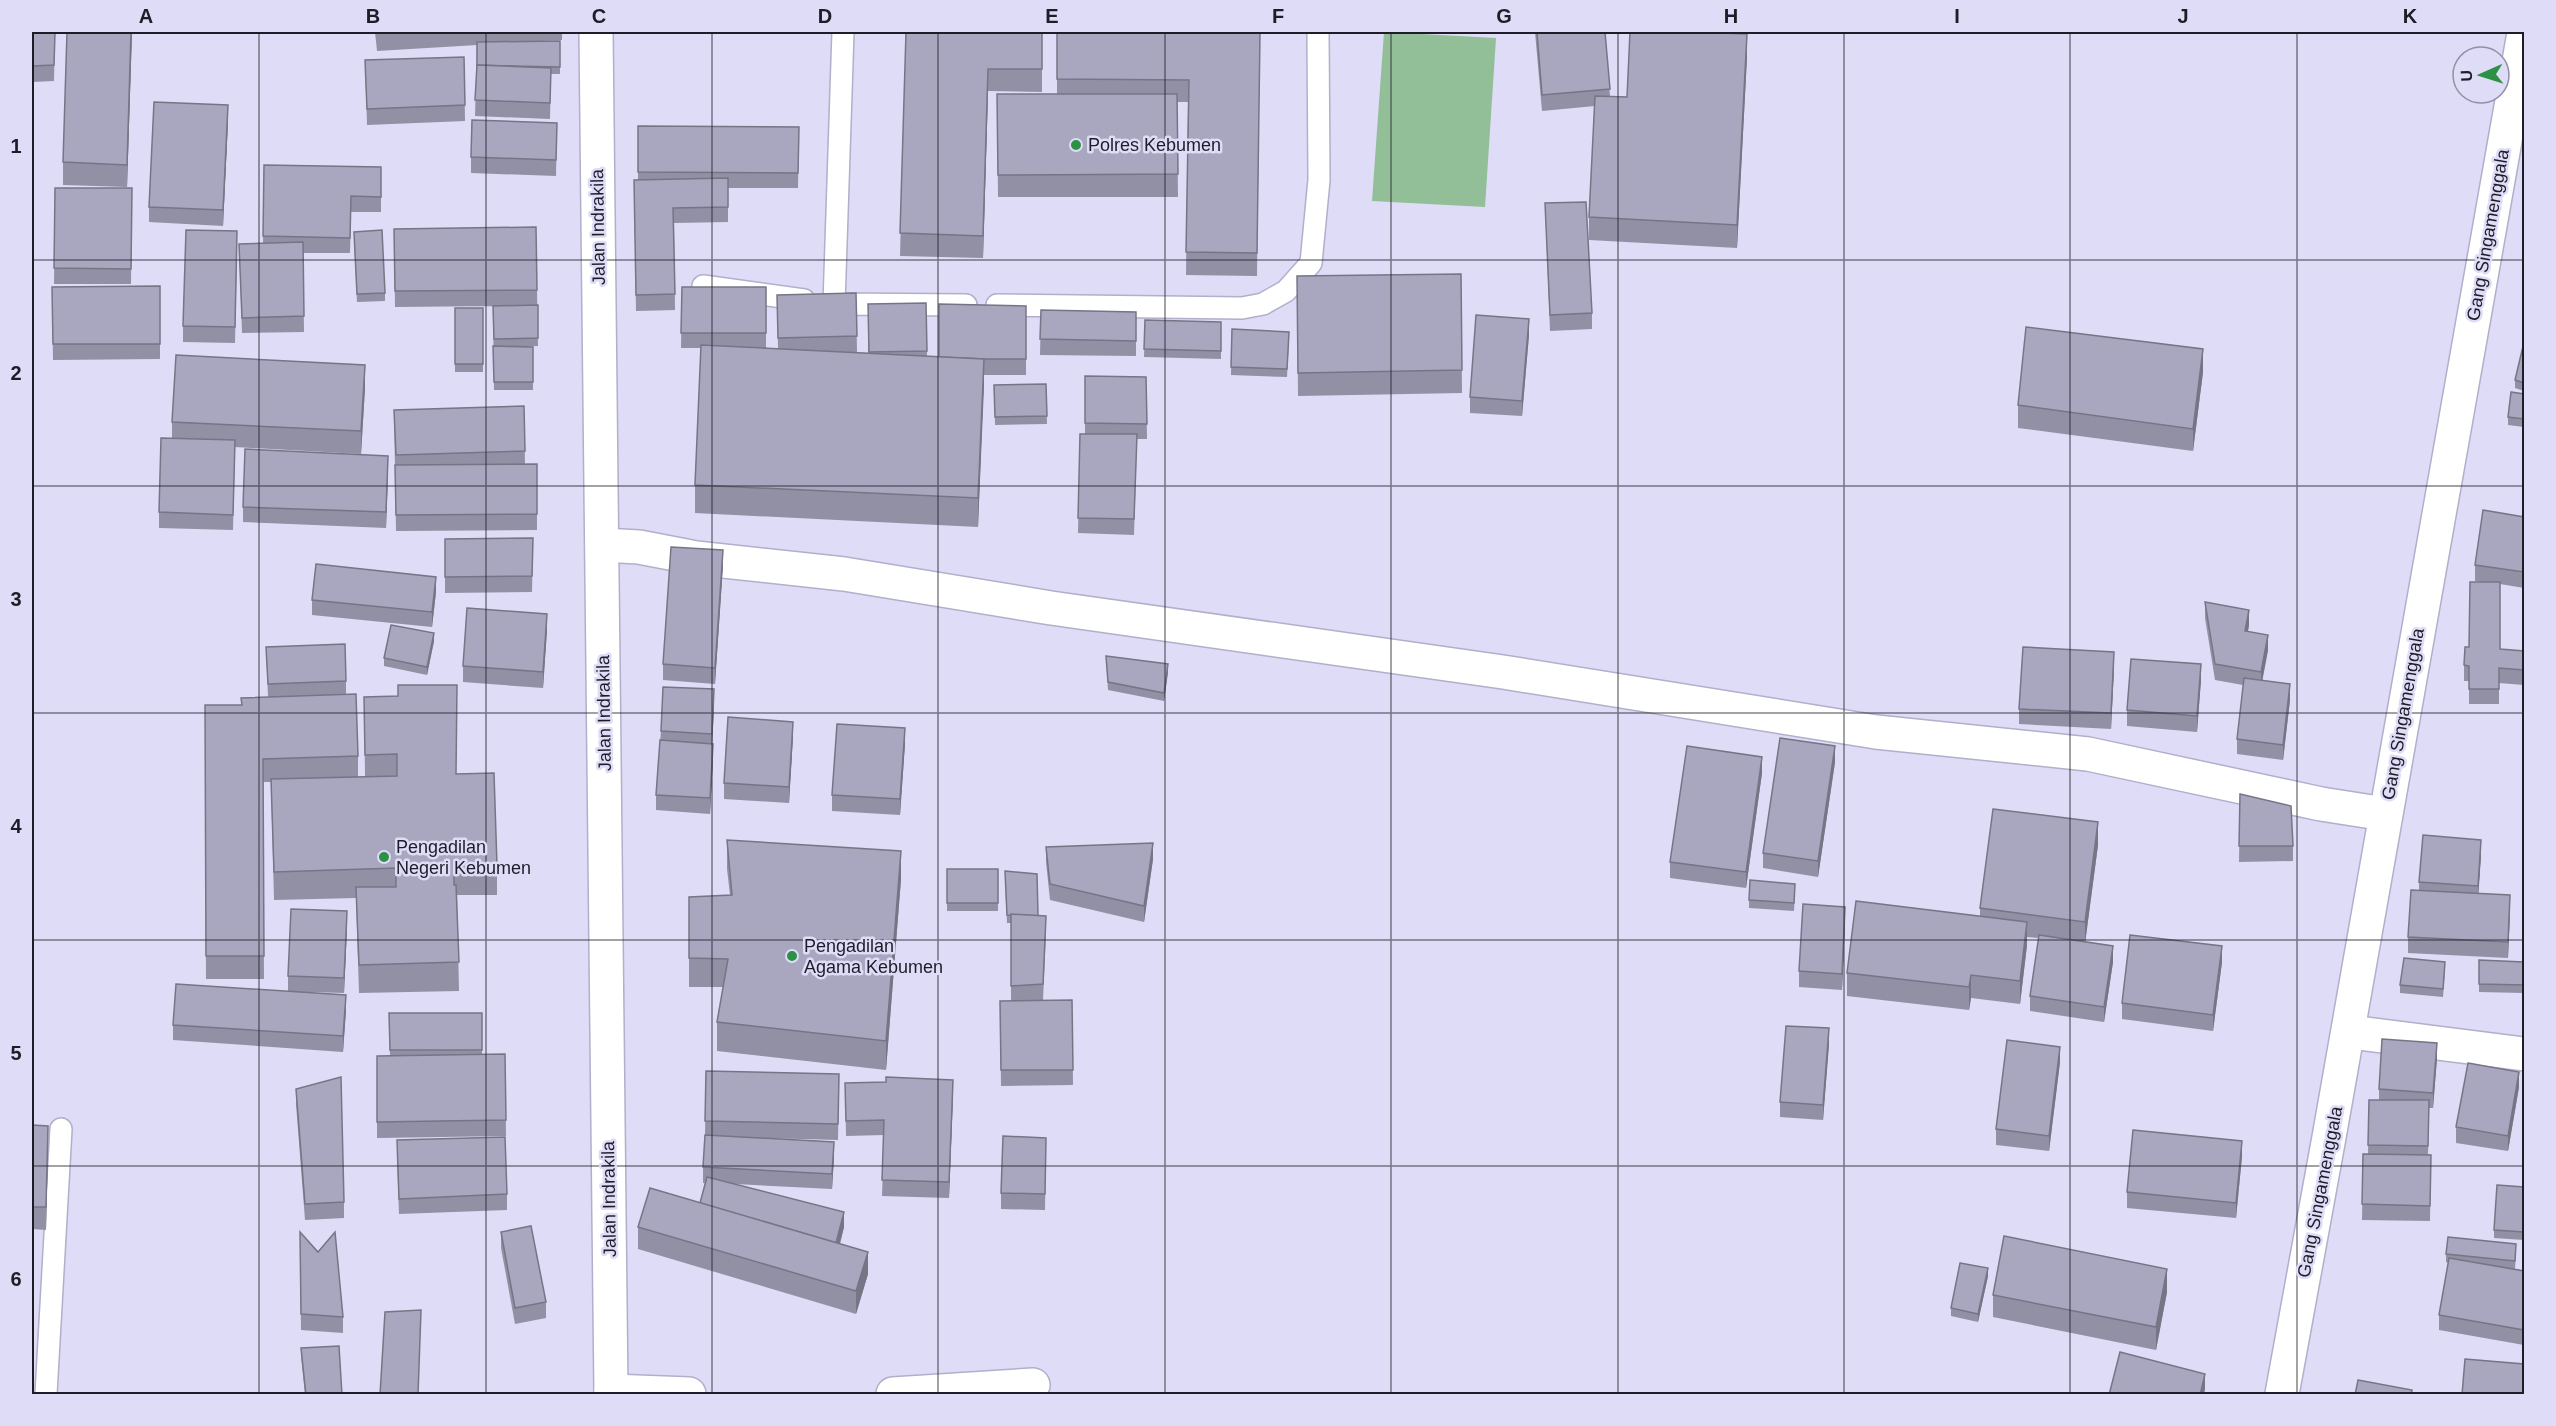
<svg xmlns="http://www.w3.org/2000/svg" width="2556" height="1426" font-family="Arial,sans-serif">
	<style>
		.green { fill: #92be98 }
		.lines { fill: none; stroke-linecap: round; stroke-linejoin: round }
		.service-casing { stroke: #b1afc9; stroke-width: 24 }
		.minor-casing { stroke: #b1afc9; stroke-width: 36 }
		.secondary-casing { stroke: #b1afc9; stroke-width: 36 }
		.service { stroke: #fff; stroke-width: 21 }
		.minor { stroke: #fff; stroke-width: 33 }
		.secondary { stroke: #fff; stroke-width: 33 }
		.wall { fill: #9190a5 }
		.shaded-wall { fill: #767586 }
		.building { fill: #a9a7c0; stroke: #767586; stroke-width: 1.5 }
		.grid { fill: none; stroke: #1e1d27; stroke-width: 1.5; stroke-opacity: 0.55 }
		.poi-dot { fill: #2c9045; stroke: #dedcf7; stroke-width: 2 }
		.labels { text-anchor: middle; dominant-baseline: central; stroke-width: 5; stroke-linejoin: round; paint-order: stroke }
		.poi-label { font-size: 18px; fill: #1e1d27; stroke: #dedcf7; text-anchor: start }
		.street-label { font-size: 18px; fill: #1e1d27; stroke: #dedcf7 }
		.neatline { fill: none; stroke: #1e1d27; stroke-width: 2 }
		.grid-label { font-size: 20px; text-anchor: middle; font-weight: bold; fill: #1e1d27 }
	</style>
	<rect width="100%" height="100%" fill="#dedcf7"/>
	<!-- green -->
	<path class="green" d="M1384,32L1496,38L1485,207L1372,201Z"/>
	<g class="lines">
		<!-- service casing -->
		<g class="service-casing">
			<g id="service">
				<path d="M843,32L834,304L966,305"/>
				<path d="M703,286L804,300"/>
				<path d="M997,305L1242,308L1263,304L1286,291L1311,263L1319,180L1318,32"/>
				<path d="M46,1394L61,1129"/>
			</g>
		</g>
		<!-- minor casing -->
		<g class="minor-casing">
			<g id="minor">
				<path d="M602,545L639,547L696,558L844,574L1051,608L1503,672L1876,732L2088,754L2321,804L2385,814"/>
				<path d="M2350,1032L2524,1054"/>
				<path d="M611,1391L689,1394"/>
				<path d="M893,1394L1033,1385"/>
				<path d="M2282,1394C2366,941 2444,487 2524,33"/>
			</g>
		</g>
		<!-- secondary casing -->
		<g class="secondary-casing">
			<path id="secondary" d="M596,32L611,1394"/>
		</g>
		<!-- service -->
		<use href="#service" class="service"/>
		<!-- minor -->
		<use href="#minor" class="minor"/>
		<!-- secondary -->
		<use href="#secondary" class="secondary"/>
	</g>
	<!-- wall -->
	<g class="wall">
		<path d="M32,32H55L54,81L32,82Z"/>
		<path d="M132,32L127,187L63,185V162Z"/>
		<path d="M375,32H562V40L541,41H560V74H551L550,119L475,116L477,45L377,51Z"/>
		<path d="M906,32H1042V92L988,91L983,258L900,256Z"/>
		<path d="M1057,32H1260L1257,276L1186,275L1188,102H1177L1178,197H998L997,94H1057Z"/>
		<path d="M1535,32H1605L1610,96L1627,97L1747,57L1737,248L1589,240V217L1595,106L1542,111Z"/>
		<path d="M464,57L465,121L367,125L365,60Z"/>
		<path d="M228,121L223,226L149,222V207Z"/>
		<path d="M557,123L556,176L471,173V157Z"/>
		<path d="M638,126L799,127L798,188H728V222L674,223L675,310L636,311L634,180H638Z"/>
		<path d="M264,165L381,167V212H351L350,253H303L304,332L242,333L239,244L263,243Z"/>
		<path d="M55,188H132L131,284H54Z"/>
		<path d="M1545,203L1592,313V329L1550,331Z"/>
		<path d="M394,229L537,290L538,346L515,347H533V390H494L493,306H495L395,307Z"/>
		<path d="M354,240L385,293V301L357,302Z"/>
		<path d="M237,247L235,343L183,342V326Z"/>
		<path d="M1461,274L1462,393L1298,396L1297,276Z"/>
		<path d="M160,286V359L53,360L52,287Z"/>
		<path d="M682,287H766V348L778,349L777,295L856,293L857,352H844L868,353V304L926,303L927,356L939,357L1026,306V375H984L978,527L695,513V485L701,348H681Z"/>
		<rect x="455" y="308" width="28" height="64"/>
		<path d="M1041,310L1136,312V356L1040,355Z"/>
		<path d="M1145,320L1221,322V359L1144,357Z"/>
		<path d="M1232,329L1289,340L1287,377L1231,375Z"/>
		<path d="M1529,335L1522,416L1470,413V397Z"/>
		<path d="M2524,342V391L2515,388V380Z"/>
		<path d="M2203,372L2193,451L2018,428V405Z"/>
		<path d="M1085,376L1146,377L1147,439H1137L1134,535L1078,533L1080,434H1085Z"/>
		<path d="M1046,384L1047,424L995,425L994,385Z"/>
		<path d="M365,388L361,454L235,447L233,530L159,528V512L172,438V422Z"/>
		<path d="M2524,394V427L2508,425V417Z"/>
		<path d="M524,406L525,464H537V530L396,531L394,410Z"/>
		<path d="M388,471L386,528L243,522V507Z"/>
		<path d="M2524,517V588L2500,584V649L2524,651V685L2499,683V704H2469V681H2464V665L2469,647L2482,582L2475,581V565Z"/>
		<path d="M533,538L532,592L445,593V539Z"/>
		<path d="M723,565L715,684L663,680V664Z"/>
		<path d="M436,592L432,627L312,615V600Z"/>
		<path d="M2205,602L2249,625L2248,631L2268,650L2262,680L2290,700L2283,760L2237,754V739L2243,685L2215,680L2205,618Z"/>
		<path d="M547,630L543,688L463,682V666Z"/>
		<path d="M434,641L427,675L384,666V658Z"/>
		<path d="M266,647L346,681V694L358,756V777H365L364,697L456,774L497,866V895H457L459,991L359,993L356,898L274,900L271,782H263L264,979H206L205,705H241L268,697Z"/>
		<path d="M1106,656L1168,672L1164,701L1108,690Z"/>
		<path d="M2114,668L2111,729L2019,724V709Z"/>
		<path d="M2201,680L2197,732L2127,726V710Z"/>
		<path d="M714,705L712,743L713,759L710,814L656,810V795L661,731Z"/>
		<path d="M793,737L789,803L724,799V783Z"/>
		<path d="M905,744L900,815L832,811V795Z"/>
		<path d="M1835,762L1818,877L1763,868V853Z"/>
		<path d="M1762,773L1746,888L1670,878V862Z"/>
		<path d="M2240,794L2293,846V861L2239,862Z"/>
		<path d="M727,840L901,879L886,1070L717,1051V1022L723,987H689V897L730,895L727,869Z"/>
		<path d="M2098,845L2085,942L2113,962L2104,1022L2030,1011V996L2039,938L2027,937V945L2020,1004L1971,998L1969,1010L1847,996V973L1980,916V908Z"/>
		<path d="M1046,847L1153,859L1144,922L1050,900L1046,862Z"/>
		<path d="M2481,855L2478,894L2510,911L2508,958L2408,953V937L2419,891V882Z"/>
		<rect x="947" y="869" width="51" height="42"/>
		<path d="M1005,879L1038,916L1046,932L1043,1000L1029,1001L1072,1000L1073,1085L1001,1086L1000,1001H1011V923H1007Z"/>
		<path d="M1795,892L1794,911L1749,908V900Z"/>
		<path d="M1845,923L1842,990L1799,987V971Z"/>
		<path d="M347,927L344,993L310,992L346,1010L343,1052L173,1040V1025L288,991V976Z"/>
		<path d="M2479,960L2524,962V993L2479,992Z"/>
		<path d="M2222,962L2213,1031L2122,1019V1003Z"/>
		<path d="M2445,970L2443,997L2400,993V985Z"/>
		<path d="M389,1013H482V1054H505L506,1136L377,1138V1056H390Z"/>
		<path d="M1829,1044L1823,1120L1780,1117V1102Z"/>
		<path d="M2437,1058L2433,1108H2429L2428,1154L2431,1155L2430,1221L2362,1220L2363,1154H2368L2369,1100H2379V1089Z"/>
		<path d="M2060,1062L2049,1151L1996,1145V1129Z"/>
		<path d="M706,1071L839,1074L838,1140L763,1138L834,1157L832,1189L735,1184L844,1227L840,1244L868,1274L856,1314L638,1249V1227L700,1203L705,1183H703V1167L705,1135Z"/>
		<path d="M845,1083L953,1095L949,1198L882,1196L884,1135L846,1136Z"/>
		<path d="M2519,1087L2508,1151L2456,1143V1127Z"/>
		<path d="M296,1089L344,1202V1218L305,1220L296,1104Z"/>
		<path d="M32,1125L48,1149L46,1230L32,1229Z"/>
		<path d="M1046,1138L1045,1210L1001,1209V1193Z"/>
		<path d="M397,1156L507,1194V1210L399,1214Z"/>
		<path d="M2242,1156L2236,1218L2127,1208V1192Z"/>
		<path d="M2524,1187V1240L2494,1238V1230Z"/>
		<path d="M300,1232L343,1317V1333L301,1330Z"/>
		<path d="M501,1232L546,1302V1318L515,1324L501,1248Z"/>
		<path d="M2516,1252L2515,1269L2524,1271V1345L2439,1330V1315L2449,1263L2446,1262V1254Z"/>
		<path d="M1988,1276L1978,1322L1951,1316V1308Z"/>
		<path d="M2167,1292L2156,1350L1993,1317V1295Z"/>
		<path d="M301,1348L342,1395H305L301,1356Z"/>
	</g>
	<!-- shaded-wall -->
	<g class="shaded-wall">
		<path d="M131,32H132L127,187V165Z"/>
		<path d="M1747,34V57L1737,248V225Z"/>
		<path d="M988,69V91L983,258V236Z"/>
		<path d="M228,105V121L223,226V210Z"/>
		<path d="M1529,319V335L1522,416V401Z"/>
		<path d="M2203,349V372L2193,451V429Z"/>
		<path d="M984,359V387L978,527V498Z"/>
		<path d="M365,365V388L361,454V431Z"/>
		<path d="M388,456V471L386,528V512Z"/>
		<path d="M723,550V565L715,684V668Z"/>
		<path d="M436,577V592L432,627V612Z"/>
		<path d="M2249,610V625L2245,646V631Z"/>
		<path d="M547,614V630L543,688V672Z"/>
		<path d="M434,633V641L427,675V667Z"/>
		<path d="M2268,635V650L2261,688V672Z"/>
		<path d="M2114,652V668L2111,729V713Z"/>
		<path d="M1168,664V672L1164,701V693Z"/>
		<path d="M2201,664V680L2197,732V716Z"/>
		<path d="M2290,684V700L2283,760V745Z"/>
		<path d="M714,689V705L712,750V734Z"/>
		<path d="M793,722V737L789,803V787Z"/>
		<path d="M905,728V744L900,815V799Z"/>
		<path d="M713,744V759L710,814V798Z"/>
		<path d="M1835,746V762L1818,877V861Z"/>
		<path d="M1762,757V773L1746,888V872Z"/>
		<path d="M2098,822V845L2085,944V922Z"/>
		<path d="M2481,840V855L2478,902V886Z"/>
		<path d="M1153,843V859L1144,922V906Z"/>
		<path d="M901,851V879L886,1070V1041Z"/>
		<path d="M2510,895V911L2508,958V942Z"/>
		<path d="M1845,907V923L1842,990V974Z"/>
		<path d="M347,911V927L344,993V978Z"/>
		<path d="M2027,922V945L2020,1004V981Z"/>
		<path d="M2113,946V962L2104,1022V1007Z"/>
		<path d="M2222,946V962L2213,1031V1015Z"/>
		<path d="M1971,975V998L1969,1010V987Z"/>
		<path d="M346,995V1010L343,1052V1036Z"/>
		<path d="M1829,1028V1044L1823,1120V1105Z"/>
		<path d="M2437,1043V1058L2433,1108V1093Z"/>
		<path d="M2060,1047V1062L2049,1151V1136Z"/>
		<path d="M2519,1072V1087L2508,1151V1136Z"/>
		<path d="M953,1080V1095L949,1198V1182Z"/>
		<path d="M48,1126V1149L46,1230V1207Z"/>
		<path d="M2242,1141V1156L2236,1218V1203Z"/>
		<path d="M834,1142V1157L832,1189V1174Z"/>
		<path d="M844,1212V1227L836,1258V1243Z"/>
		<path d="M868,1252V1274L856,1314V1291Z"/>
		<path d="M1988,1268V1276L1978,1322V1314Z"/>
		<path d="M2167,1269V1292L2156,1350V1327Z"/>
		<path d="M2205,1374V1389L2204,1395H2200Z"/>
	</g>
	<!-- building -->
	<g class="building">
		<path d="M32,32H55L54,65L32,66Z"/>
		<path d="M67,32H131L127,165L63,162Z"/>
		<path d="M906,32H1042V69H988L983,236L900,233Z"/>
		<path d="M1057,32H1260L1257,253L1186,252L1189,80L1057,79Z"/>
		<path d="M1537,32H1605L1610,89L1542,95Z"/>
		<path d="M1630,32H1698L1747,34L1737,225L1589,217L1595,96L1627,97Z"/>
		<path d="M560,41V67L513,66L477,65V42Z"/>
		<path d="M464,57L465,105L367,109L365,60Z"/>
		<path d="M477,65L551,68L550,103L475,100Z"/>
		<path d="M997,94H1177L1178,174L998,175Z"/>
		<path d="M154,102L228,105L223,210L149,207Z"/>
		<path d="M472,120L557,123L556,160L471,157Z"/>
		<path d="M638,126L799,127L798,173L638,172Z"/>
		<path d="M264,165L381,167V197L351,196L350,238L263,236Z"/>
		<path d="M728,178V207L673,208L675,294L636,295L634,180Z"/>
		<path d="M55,188H132L131,269L54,268Z"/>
		<path d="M1586,202L1592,313L1550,315L1545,203Z"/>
		<path d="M536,227L537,290L395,291L394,229Z"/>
		<path d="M186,230L237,231L235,327L183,326Z"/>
		<path d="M382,230L385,293L357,294L354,232Z"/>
		<path d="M303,242L304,316L242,318L239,244Z"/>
		<path d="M1461,274L1462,370L1298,373L1297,276Z"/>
		<path d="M160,286V344H53L52,287Z"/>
		<path d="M682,287H766V333H681Z"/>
		<path d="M856,293L857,336L778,338L777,295Z"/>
		<path d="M926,303L927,351L869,352L868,304Z"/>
		<path d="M939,304L1026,306V359H984L939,357Z"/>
		<path d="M538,305V338L494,339L493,306Z"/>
		<rect x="455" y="308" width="28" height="56"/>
		<path d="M1041,310L1136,312V341L1040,339Z"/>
		<path d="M1476,315L1529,319L1522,401L1470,397Z"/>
		<path d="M1145,320L1221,322V351L1144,349Z"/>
		<path d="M2026,327L2203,349L2193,429L2018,405Z"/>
		<path d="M1232,329L1289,332L1287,369L1231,367Z"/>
		<path d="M2524,342V383L2515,380Z"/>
		<path d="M701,345L984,359L978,498L695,485Z"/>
		<path d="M493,346L533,347V382H494Z"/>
		<path d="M176,355L365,365L361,431L172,422Z"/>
		<path d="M1085,376L1146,377L1147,424L1085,423Z"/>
		<path d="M1046,384L1047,416L995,417L994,385Z"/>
		<path d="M2511,392L2524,394V419L2508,417Z"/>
		<path d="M524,406L525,451L396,455L394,410Z"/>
		<path d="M1080,434H1137L1134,519L1078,518Z"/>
		<path d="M161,438L235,440L233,515L159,512Z"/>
		<path d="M245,449L388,456L386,512L243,507Z"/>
		<path d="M537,464V514L396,515L395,465Z"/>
		<path d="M2483,510L2524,517V572L2475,565Z"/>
		<path d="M533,538L532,576L445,577V539Z"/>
		<path d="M671,547L723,550L715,668L663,664Z"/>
		<path d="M316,564L436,577L432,612L312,600Z"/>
		<path d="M2470,582H2500V649L2524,651V670L2499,668V689H2469V666L2464,665L2465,647H2469Z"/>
		<path d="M2205,602L2249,610L2245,631L2268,635L2261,672L2215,664Z"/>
		<path d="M467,608L547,614L543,672L463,666Z"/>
		<path d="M391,625L434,633L427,667L384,658Z"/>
		<path d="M345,644L346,681L268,684L266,647Z"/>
		<path d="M2023,647L2114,652L2111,713L2019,709Z"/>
		<path d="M1106,656L1168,664L1164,693L1108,682Z"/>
		<path d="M2131,659L2201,664L2197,716L2127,710Z"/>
		<path d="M2244,678L2290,684L2283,745L2237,739Z"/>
		<path d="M398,685H457L456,774L494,773L497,866L454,867V885H456L459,962L359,965L356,887H396V868L274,872L271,779L397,776V754L365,755L364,697L398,696Z"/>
		<path d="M663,687L714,689L712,734L661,731Z"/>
		<path d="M356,694L358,756L263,759L264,956H206L205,705H242L241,698Z"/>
		<path d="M728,717L793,722L789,787L724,783Z"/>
		<path d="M837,724L905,728L900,799L832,795Z"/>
		<path d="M1780,738L1835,746L1818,861L1763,853Z"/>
		<path d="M660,740L713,744L710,798L656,795Z"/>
		<path d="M1687,746L1762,757L1746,872L1670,862Z"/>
		<path d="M2240,794L2291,806L2293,846H2239Z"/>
		<path d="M1993,809L2098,822L2085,922L1980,908Z"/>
		<path d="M2423,835L2481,840L2478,886L2419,882Z"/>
		<path d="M727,840L901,851L886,1041L717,1022L728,959L689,958V897L732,895Z"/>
		<path d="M1153,843L1144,906L1050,884L1046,847Z"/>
		<rect x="947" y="869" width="51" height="34"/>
		<path d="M1005,871L1037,874L1038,916L1007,915Z"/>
		<path d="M1750,880L1795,884L1794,903L1749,900Z"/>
		<path d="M2411,890L2510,895L2508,942L2408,937Z"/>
		<path d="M1856,901L2027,922L2020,981L1971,975L1969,987L1847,973Z"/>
		<path d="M1803,904L1845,907L1842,974L1799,971Z"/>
		<path d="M291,909L347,911L344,978L288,976Z"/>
		<path d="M1011,914L1046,916L1043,984L1011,986Z"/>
		<path d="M2039,935L2113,946L2104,1007L2030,996Z"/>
		<path d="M2130,935L2222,946L2213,1015L2122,1003Z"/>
		<path d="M2404,958L2445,962L2443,989L2400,985Z"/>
		<path d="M2479,960L2524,962V985L2479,984Z"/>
		<path d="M176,984L346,995L343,1036L173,1025Z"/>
		<path d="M1072,1000L1073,1070H1001L1000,1001Z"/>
		<path d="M389,1013H482V1050H390Z"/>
		<path d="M1786,1026L1829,1028L1823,1105L1780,1102Z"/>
		<path d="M2382,1039L2437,1043L2433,1093L2379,1089Z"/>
		<path d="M2007,1040L2060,1047L2049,1136L1996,1129Z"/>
		<path d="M505,1054L506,1120L377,1122V1056Z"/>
		<path d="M2468,1063L2519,1072L2508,1136L2456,1127Z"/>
		<path d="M706,1071L839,1074L838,1124L705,1121Z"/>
		<path d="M341,1077L344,1202L305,1204L296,1089Z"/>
		<path d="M886,1077L953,1080L949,1182L882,1180L884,1120L846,1121L845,1083L886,1082Z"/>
		<path d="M2369,1100H2429L2428,1146L2368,1145Z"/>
		<path d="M32,1125L48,1126L46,1207H32Z"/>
		<path d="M2133,1130L2242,1141L2236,1203L2127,1192Z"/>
		<path d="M705,1135L834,1142L832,1174L703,1167Z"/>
		<path d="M1003,1136L1046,1138L1045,1194L1001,1193Z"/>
		<path d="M505,1137L507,1194L399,1199L397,1140Z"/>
		<path d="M2363,1154L2431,1155L2430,1206L2362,1204Z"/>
		<path d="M707,1177L844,1212L836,1243L700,1203Z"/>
		<path d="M2497,1185L2524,1187V1232L2494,1230Z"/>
		<path d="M650,1188L868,1252L856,1291L638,1227Z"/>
		<path d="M531,1226L546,1302L515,1308L501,1232Z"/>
		<path d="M300,1232L318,1252L335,1232L343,1317L301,1314Z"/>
		<path d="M2004,1236L2167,1269L2156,1327L1993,1295Z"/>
		<path d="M2448,1237L2516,1244L2515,1261L2446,1254Z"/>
		<path d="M2449,1258L2524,1271V1330L2439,1315Z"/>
		<path d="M1960,1263L1988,1268L1978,1314L1951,1308Z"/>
		<path d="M421,1310L418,1395H380L385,1312Z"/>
		<path d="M339,1346L342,1395H306L301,1348Z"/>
		<path d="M2120,1352L2205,1374L2200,1395H2109Z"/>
		<path d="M2465,1359L2524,1364V1395H2462Z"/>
		<path d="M2358,1380L2412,1390L2411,1395H2355Z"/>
	</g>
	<!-- grid -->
	<path class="grid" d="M259,32V1394M486,32V1394M712,32V1394M938,32V1394M1165,32V1394M1391,32V1394M1618,32V1394M1844,32V1394M2070,32V1394M2297,32V1394M32,260H2524M32,486H2524M32,713H2524M32,940H2524M32,1166H2524"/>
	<!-- markers -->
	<g class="poi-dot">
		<circle cx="1076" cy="145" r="6"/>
		<circle cx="384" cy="857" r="6"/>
		<circle cx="792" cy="956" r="6"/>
	</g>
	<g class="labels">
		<!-- poi labels -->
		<g class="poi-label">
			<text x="1088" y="145">Polres Kebumen</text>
			<text x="396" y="847">Pengadilan<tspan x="396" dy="21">Negeri Kebumen</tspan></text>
			<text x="804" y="946">Pengadilan<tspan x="804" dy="21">Agama Kebumen</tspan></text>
		</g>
		<!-- street labels -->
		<g class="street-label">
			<text transform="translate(598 227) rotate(-91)">Jalan Indrakila</text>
			<text transform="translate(2488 235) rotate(-80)">Gang Singamenggala</text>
			<text transform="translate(604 713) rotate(-91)">Jalan Indrakila</text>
			<text transform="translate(2403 714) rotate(-80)">Gang Singamenggala</text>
			<text transform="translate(2320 1192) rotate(-79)">Gang Singamenggala</text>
			<text transform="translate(609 1199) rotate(-91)">Jalan Indrakila</text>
		</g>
	</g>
	<!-- border -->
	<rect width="2556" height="1426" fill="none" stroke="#dedcf7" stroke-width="66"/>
	<!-- north arrow -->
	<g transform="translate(2481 75) rotate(267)"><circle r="28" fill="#dedcf7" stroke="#9190a4" stroke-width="1.5"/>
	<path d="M0-4.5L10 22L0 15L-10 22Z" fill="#2c9045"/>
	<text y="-9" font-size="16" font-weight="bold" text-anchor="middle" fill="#1e1d27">U</text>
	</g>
	<rect x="33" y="33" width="2490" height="1360" class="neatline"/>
	<g class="grid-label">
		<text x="146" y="23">A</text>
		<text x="373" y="23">B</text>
		<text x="599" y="23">C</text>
		<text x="825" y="23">D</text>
		<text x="1052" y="23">E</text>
		<text x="1278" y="23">F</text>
		<text x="1504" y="23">G</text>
		<text x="1731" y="23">H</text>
		<text x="1957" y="23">I</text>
		<text x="2183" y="23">J</text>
		<text x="2410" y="23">K</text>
		<text x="16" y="153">1</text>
		<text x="16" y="380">2</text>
		<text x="16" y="606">3</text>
		<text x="16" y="833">4</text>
		<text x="16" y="1060">5</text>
		<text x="16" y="1286">6</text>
	</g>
</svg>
